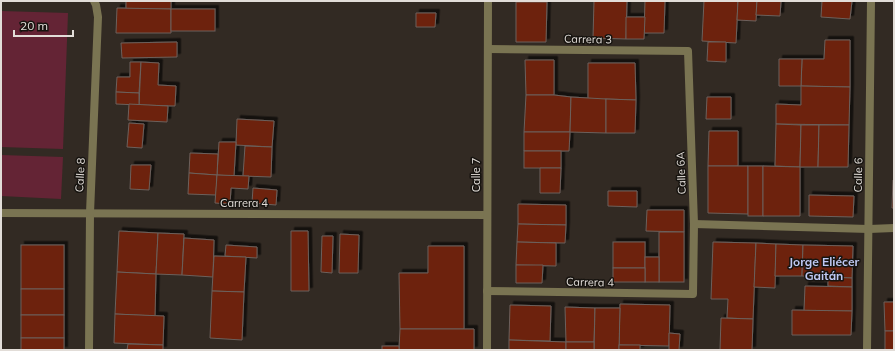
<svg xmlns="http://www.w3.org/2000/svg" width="895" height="351" font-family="Mulish,sans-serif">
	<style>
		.green { fill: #642435 }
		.building { fill: #6d230a; stroke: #6c605c; filter: url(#shadow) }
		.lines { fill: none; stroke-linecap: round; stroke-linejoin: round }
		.street { stroke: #7a7452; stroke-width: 8 }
		.labels { text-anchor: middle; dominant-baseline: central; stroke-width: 3; stroke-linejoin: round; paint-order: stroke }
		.street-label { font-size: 11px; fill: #e2ddd8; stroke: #171410 }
		.neighbourhood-label { font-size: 12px; font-weight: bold; fill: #bfc9f3; stroke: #171410 }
	</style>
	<defs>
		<filter id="shadow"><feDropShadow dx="3.5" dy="-3.5" stdDeviation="0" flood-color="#0009"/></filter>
	</defs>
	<rect width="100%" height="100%" fill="#322a23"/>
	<!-- green -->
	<g class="green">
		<path d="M1,11L68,13L63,149L1,147Z"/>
		<path d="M1,155L63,157L61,199L1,196Z"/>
	</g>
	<!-- building -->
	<g class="building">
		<rect x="126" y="1" width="45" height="8"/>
		<path d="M594,1H627L626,39L593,38Z"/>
		<path d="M645,1H665L664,33H644Z"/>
		<path d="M704,1H738L736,43L702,41Z"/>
		<path d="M738,1H757L756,21L737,20Z"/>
		<path d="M757,1H781L780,16L756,15Z"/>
		<path d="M822,1H852L850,19L821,17Z"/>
		<path d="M516,2H547L546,42H516Z"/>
		<path d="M117,8L171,9V33H116Z"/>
		<rect x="171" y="9" width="44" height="22"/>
		<path d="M416,13H436L435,27H416Z"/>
		<path d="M626,17H645L644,39H626Z"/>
		<path d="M825,40H850V87L801,86L802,59H824Z"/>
		<path d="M177,42V57L122,58L121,43Z"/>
		<path d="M708,42H726V62L707,61Z"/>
		<path d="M779,59H802L801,86H779Z"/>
		<path d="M525,60H554V95H526Z"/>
		<path d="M130,62H141L139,93L116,92L117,77H130Z"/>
		<path d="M141,62L159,63L158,85L176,86L175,106L139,105Z"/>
		<path d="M588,63H635L636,100L606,99L588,101Z"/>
		<path d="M801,86L850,87L849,125L776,124V104L801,105Z"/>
		<path d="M116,92L139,93V105L116,104Z"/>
		<path d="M526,95H554L571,97L570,132H524Z"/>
		<path d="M571,97L606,99V133L570,132Z"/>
		<path d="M707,97H731V119H706Z"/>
		<path d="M606,99L636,100L635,133H606Z"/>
		<path d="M129,104L168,106L167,122L128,120Z"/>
		<path d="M237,119L274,121L272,147L236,145Z"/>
		<path d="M129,123L144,124L142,148L127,147Z"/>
		<path d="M776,124L801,125L800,167L775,166Z"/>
		<path d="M801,125H819L818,167H800Z"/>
		<path d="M819,125H849L848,167H818Z"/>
		<path d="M709,131H738V166H708Z"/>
		<path d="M524,132H570L569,151H524Z"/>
		<path d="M219,142H236L234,176L217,175Z"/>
		<path d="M245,146L272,147L271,177L243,176Z"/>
		<rect x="524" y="151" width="37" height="17"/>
		<path d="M190,153L218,154L217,175L189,173Z"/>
		<path d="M131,165H151L149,190L130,189Z"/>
		<path d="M708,166H748V214L708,213Z"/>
		<rect x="748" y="166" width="15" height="50"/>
		<path d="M763,166L800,167V216H763Z"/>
		<path d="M540,168H561L560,193H540Z"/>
		<path d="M189,173L217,175L216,195L188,194Z"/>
		<path d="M217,175L249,176L248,189L231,188L230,204L215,203Z"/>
		<path d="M893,180H894V208H892Z"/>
		<path d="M253,188L277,190L276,205L252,203Z"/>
		<path d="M608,191H637V207L608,206Z"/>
		<path d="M809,195L854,196L853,217L809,216Z"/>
		<path d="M518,204L566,205V225L518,224Z"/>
		<path d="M647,210H684V232L646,231Z"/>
		<path d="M518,224L566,225L565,243L517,242Z"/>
		<path d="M119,231L158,233L156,274L117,272Z"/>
		<path d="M291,231H308L309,291H291Z"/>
		<rect x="659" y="232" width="25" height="50"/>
		<path d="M158,233L184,234L182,275L156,274Z"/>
		<path d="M340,234L359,235L358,273H339Z"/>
		<path d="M322,236H333L332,273L321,272Z"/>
		<path d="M184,238L214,240L213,277L182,275Z"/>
		<path d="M517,242L556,243V266L516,265Z"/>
		<rect x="613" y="242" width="32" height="26"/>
		<path d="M713,242L756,243L753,319L727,318L728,299H711Z"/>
		<path d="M756,243L776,244L775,288L754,287Z"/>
		<path d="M776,244L803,245L802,276H775Z"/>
		<rect x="21" y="245" width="43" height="44"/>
		<path d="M226,245L257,247V258L225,256Z"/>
		<path d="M803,245L853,246L852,278L802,276Z"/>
		<path d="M428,246H464V329H400L399,273H428Z"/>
		<path d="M214,256L246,257L244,292L212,291Z"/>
		<rect x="645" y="257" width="14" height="25"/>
		<path d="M516,265H543L542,283H516Z"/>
		<rect x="613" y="268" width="32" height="14"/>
		<path d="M117,272L156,274L155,316L115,314Z"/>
		<path d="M828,277L852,278V287L828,286Z"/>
		<path d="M805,286L852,287V311H804Z"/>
		<rect x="21" y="289" width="43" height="26"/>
		<path d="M212,291L244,292L242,340L210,338Z"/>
		<path d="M884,302H894V331H885Z"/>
		<path d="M620,304L670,305L669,346L619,345Z"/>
		<path d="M510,305L551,306L550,341L509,340Z"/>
		<path d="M565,307L595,308L594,342H566Z"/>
		<path d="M595,308H620L619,350H594Z"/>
		<path d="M792,310L852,311L851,335H792Z"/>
		<path d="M115,314L164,316L163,345L114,343Z"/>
		<rect x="21" y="315" width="43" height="23"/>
		<path d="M721,318L753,319L752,350H720Z"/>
		<path d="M400,329H474V350H399Z"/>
		<rect x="885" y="331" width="9" height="19"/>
		<path d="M669,333L680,334L679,350H669Z"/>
		<rect x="21" y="338" width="43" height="12"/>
		<path d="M509,340L566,342V350H509Z"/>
		<rect x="566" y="342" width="28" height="8"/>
		<path d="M128,344L163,345V350H127Z"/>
		<rect x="619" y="345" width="21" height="5"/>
		<rect x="382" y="346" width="17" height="4"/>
	</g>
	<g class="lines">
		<!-- street -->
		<g class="street">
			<path d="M1,213L487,215"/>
			<path d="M694,224L869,229L894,228"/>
			<path d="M487,291L693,294L694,224L688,51L488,49"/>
			<path d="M89,350L90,213L98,17L96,5L94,1"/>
			<path d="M487,350L488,1"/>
			<path d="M867,350L871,1"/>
		</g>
	</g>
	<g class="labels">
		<!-- street labels -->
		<g class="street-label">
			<text transform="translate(588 39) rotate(1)">Carrera 3</text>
			<text transform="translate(681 173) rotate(-92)">Calle 6A</text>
			<text transform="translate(80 175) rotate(-87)">Calle 8</text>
			<text transform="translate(476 175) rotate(-90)">Calle 7</text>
			<text transform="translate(858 175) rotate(-89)">Calle 6</text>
			<text x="244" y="203">Carrera 4</text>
			<text transform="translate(590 282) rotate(1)">Carrera 4</text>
		</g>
		<!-- neighbourhood labels -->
		<g class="neighbourhood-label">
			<text x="824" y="261">Jorge Eliécer<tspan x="824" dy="14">Gaitán</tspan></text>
		</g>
	</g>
	<!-- border -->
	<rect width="895" height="351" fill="none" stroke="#e2ddd8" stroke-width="4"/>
	<!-- scale -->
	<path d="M14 30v6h59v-6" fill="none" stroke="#e2ddd8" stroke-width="2"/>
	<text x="20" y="30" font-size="12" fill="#e2ddd8" stroke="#171410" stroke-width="3" paint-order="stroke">20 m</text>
</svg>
